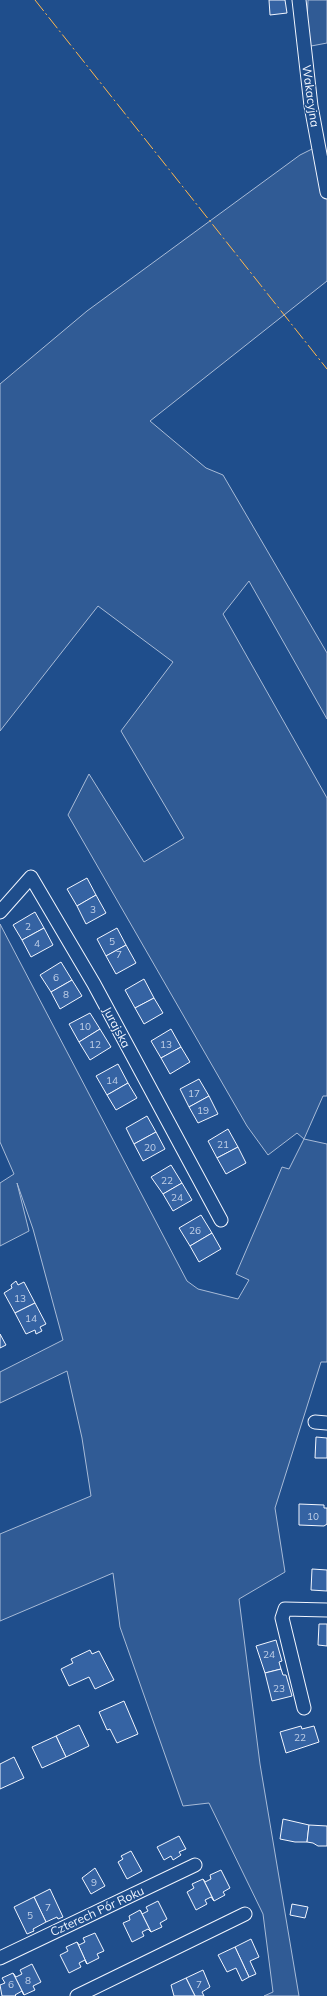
<svg xmlns="http://www.w3.org/2000/svg" width="327" height="1996" font-family="Mulish,sans-serif">
	<style>
		.green { fill: #305b95; stroke: #a8bbd7 }
		.building { fill: #3563a3; stroke: #f2f6ff }
		.lines { fill: none; stroke-linecap: round; stroke-linejoin: round }
		.minor-casing { stroke: #f2f6ff; stroke-width: 15 }
		.minor { stroke: #1f4e8c; stroke-width: 13 }
		.power { stroke: #ffb74d; stroke-width: 1; stroke-dasharray: 14 3 2 3; stroke-linecap: butt }
		.labels { text-anchor: middle; dominant-baseline: central; stroke-width: 3; stroke-linejoin: round; paint-order: stroke }
		.number-label { font-size: 10px; fill: #c3d1e8 }
		.street-label { font-size: 12px; fill: #f2f6ff; stroke: #1f4e8c }
	</style>
	<rect width="100%" height="100%" fill="#1f4e8c"/>
	<!-- green -->
	<g class="green">
		<path d="M308,0H327V43L306,47Z"/>
		<path d="M314,148L327,172V281L150,421L206,468L223,475L327,653V719L249,581L223,614L327,798V1096H323L304,1139L327,1144V1362H321L275,1508L285,1572L239,1599L260,1764L299,1996H264L273,1992L263,1914L209,1803L183,1806L120,1627L113,1573L0,1621V1534L91,1496L82,1438L67,1371L0,1403V1372L63,1340L33,1229L17,1183L29,1231L0,1246V1183L14,1174L0,1142V924L187,1281L198,1289L238,1299L249,1280L236,1274L282,1167L289,1169L304,1139L297,1133L268,1155L247,1126L68,815L89,774L144,862L184,838L121,731L173,662L98,606L0,731V384L87,311L300,155Z"/>
	</g>
	<!-- building -->
	<g class="building">
		<path d="M269,0H285L287,13L270,15Z"/>
		<path d="M87,878L96,895L77,906L67,889Z"/>
		<path d="M96,895L106,913L86,924L77,906Z"/>
		<path d="M35,912L44,928L22,940L13,925Z"/>
		<path d="M44,928L53,945L31,957L22,940Z"/>
		<path d="M117,928L126,945L106,956L97,939Z"/>
		<path d="M126,945L136,963L116,974L106,956Z"/>
		<path d="M61,962L72,980L51,992L40,975Z"/>
		<path d="M144,979L154,998L135,1008L125,990Z"/>
		<path d="M72,980L82,996L60,1009L51,992Z"/>
		<path d="M154,998L163,1013L144,1024L135,1008Z"/>
		<path d="M90,1013L100,1029L79,1042L69,1024Z"/>
		<path d="M100,1029L111,1047L90,1060L79,1042Z"/>
		<path d="M171,1029L181,1047L161,1058L151,1041Z"/>
		<path d="M181,1047L190,1062L170,1074L161,1058Z"/>
		<path d="M118,1064L128,1083L107,1095L96,1076Z"/>
		<path d="M199,1079L209,1096L189,1107L180,1089Z"/>
		<path d="M128,1083L137,1098L116,1110L107,1095Z"/>
		<path d="M209,1096L218,1114L198,1123L189,1107Z"/>
		<path d="M147,1116L156,1132L134,1144L126,1128Z"/>
		<path d="M228,1129L238,1147L217,1158L208,1141Z"/>
		<path d="M156,1132L165,1149L143,1161L134,1144Z"/>
		<path d="M238,1147L246,1163L226,1174L217,1158Z"/>
		<path d="M171,1165L182,1183L163,1194L151,1177Z"/>
		<path d="M182,1183L192,1200L173,1211L163,1194Z"/>
		<path d="M201,1215L212,1233L190,1246L179,1228Z"/>
		<path d="M212,1233L221,1249L199,1262L190,1246Z"/>
		<path d="M16,1281L18,1285L24,1282L35,1303L15,1313L4,1293L12,1288L11,1285Z"/>
		<path d="M35,1303L46,1324L40,1327L42,1331L36,1334L35,1330L26,1334L15,1313Z"/>
		<path d="M0,1334L6,1345L0,1348Z"/>
		<path d="M316,1437L327,1438V1458H315Z"/>
		<path d="M299,1504L324,1505V1508H327V1524L324,1526L299,1525Z"/>
		<path d="M312,1569L327,1570V1591L311,1590Z"/>
		<path d="M319,1624H327V1646L318,1645Z"/>
		<path d="M276,1640L282,1661L279,1662L281,1669L265,1673L256,1646Z"/>
		<path d="M90,1650L92,1654L99,1651L114,1680L95,1689L89,1677L69,1686L61,1669L73,1663L71,1659Z"/>
		<path d="M281,1669L283,1675H286L292,1696L272,1701L265,1673Z"/>
		<path d="M124,1701L138,1734L117,1743L110,1729L107,1730L99,1712Z"/>
		<path d="M79,1725L89,1746L66,1757L56,1736Z"/>
		<path d="M301,1726L302,1729L314,1726L319,1742L286,1753L280,1732Z"/>
		<path d="M56,1736L66,1757L42,1768L32,1747Z"/>
		<path d="M14,1757L24,1778L0,1789V1764Z"/>
		<path d="M283,1819L309,1825L307,1842H295L280,1839Z"/>
		<path d="M309,1825L327,1826V1846H318L313,1843L307,1842Z"/>
		<path d="M179,1836L186,1849L179,1852L181,1855L173,1860L171,1856L164,1860L157,1847Z"/>
		<path d="M131,1851L142,1871L127,1879L118,1862L123,1859L121,1856Z"/>
		<path d="M95,1868L105,1886L91,1894L82,1878Z"/>
		<path d="M221,1870L230,1888L223,1892L225,1895L214,1901L203,1879L205,1882L211,1879L210,1875Z"/>
		<path d="M203,1879L214,1901L211,1897L205,1900L207,1904L196,1910L187,1892L194,1888L192,1884Z"/>
		<path d="M50,1889L63,1917L58,1919L57,1917L46,1922L34,1897Z"/>
		<path d="M34,1897L46,1922L33,1929L34,1931L27,1934L14,1907Z"/>
		<path d="M158,1901L167,1919L160,1923L162,1927L151,1932L140,1910L142,1914L148,1911L146,1907Z"/>
		<path d="M292,1904L308,1907L305,1918L290,1915Z"/>
		<path d="M140,1910L151,1932L148,1929L142,1932L144,1936L132,1942L123,1923L130,1920L129,1916Z"/>
		<path d="M95,1933L104,1951L97,1954L99,1958L87,1964L77,1942L79,1945L85,1942L83,1938Z"/>
		<path d="M251,1939L259,1957L250,1961L256,1974L249,1977L235,1947Z"/>
		<path d="M77,1942L87,1964L85,1960L79,1963L81,1967L69,1973L60,1955L68,1951L66,1947Z"/>
		<path d="M235,1947L249,1977L242,1981L236,1968L227,1972L218,1955Z"/>
		<path d="M32,1964L41,1982L33,1986L35,1990L24,1995L13,1973L16,1977L22,1974L20,1970Z"/>
		<path d="M203,1970L210,1987L202,1992L204,1996H195L186,1978Z"/>
		<path d="M13,1973L24,1995L22,1991L15,1995L16,1996H2L0,1985L5,1983L2,1978Z"/>
		<path d="M186,1978L195,1996H174L171,1985Z"/>
	</g>
	<g class="lines">
		<!-- minor casing -->
		<g class="minor-casing">
			<g id="minor">
				<path d="M299,0L311,106L327,192"/>
				<path d="M0,912L31,877L94,984L221,1220"/>
				<path d="M315,1422L327,1423"/>
				<path d="M304,1708L282,1618L285,1609L327,1610"/>
				<path d="M0,1958L195,1865"/>
				<path d="M77,1996L245,1914"/>
			</g>
		</g>
		<!-- minor -->
		<use href="#minor" class="minor"/>
		<!-- power -->
		<path class="power" d="M35,0L327,369"/>
	</g>
	<g class="labels">
		<!-- number labels -->
		<g class="number-label">
			<text x="93" y="909">3</text>
			<text x="28" y="926">2</text>
			<text x="112" y="941">5</text>
			<text x="37" y="943">4</text>
			<text x="119" y="954">7</text>
			<text x="56" y="977">6</text>
			<text x="66" y="994">8</text>
			<text x="85" y="1026">10</text>
			<text x="95" y="1044">12</text>
			<text x="166" y="1044">13</text>
			<text x="112" y="1080">14</text>
			<text x="194" y="1093">17</text>
			<text x="203" y="1110">19</text>
			<text x="223" y="1144">21</text>
			<text x="150" y="1147">20</text>
			<text x="167" y="1180">22</text>
			<text x="177" y="1197">24</text>
			<text x="195" y="1230">26</text>
			<text x="20" y="1298">13</text>
			<text x="31" y="1318">14</text>
			<text x="313" y="1516">10</text>
			<text x="269" y="1654">24</text>
			<text x="279" y="1688">23</text>
			<text x="300" y="1737">22</text>
			<text x="94" y="1882">9</text>
			<text x="48" y="1907">7</text>
			<text x="30" y="1915">5</text>
			<text x="28" y="1980">8</text>
			<text x="11" y="1984">6</text>
			<text x="199" y="1984">7</text>
		</g>
		<!-- street labels -->
		<g class="street-label">
			<text transform="translate(311 96) rotate(82)">Wakacyjna</text>
			<text transform="translate(117 1027) rotate(62)">Jurajska</text>
			<text transform="translate(97 1911) rotate(-25)">Czterech Pór Roku</text>
		</g>
	</g>
</svg>
